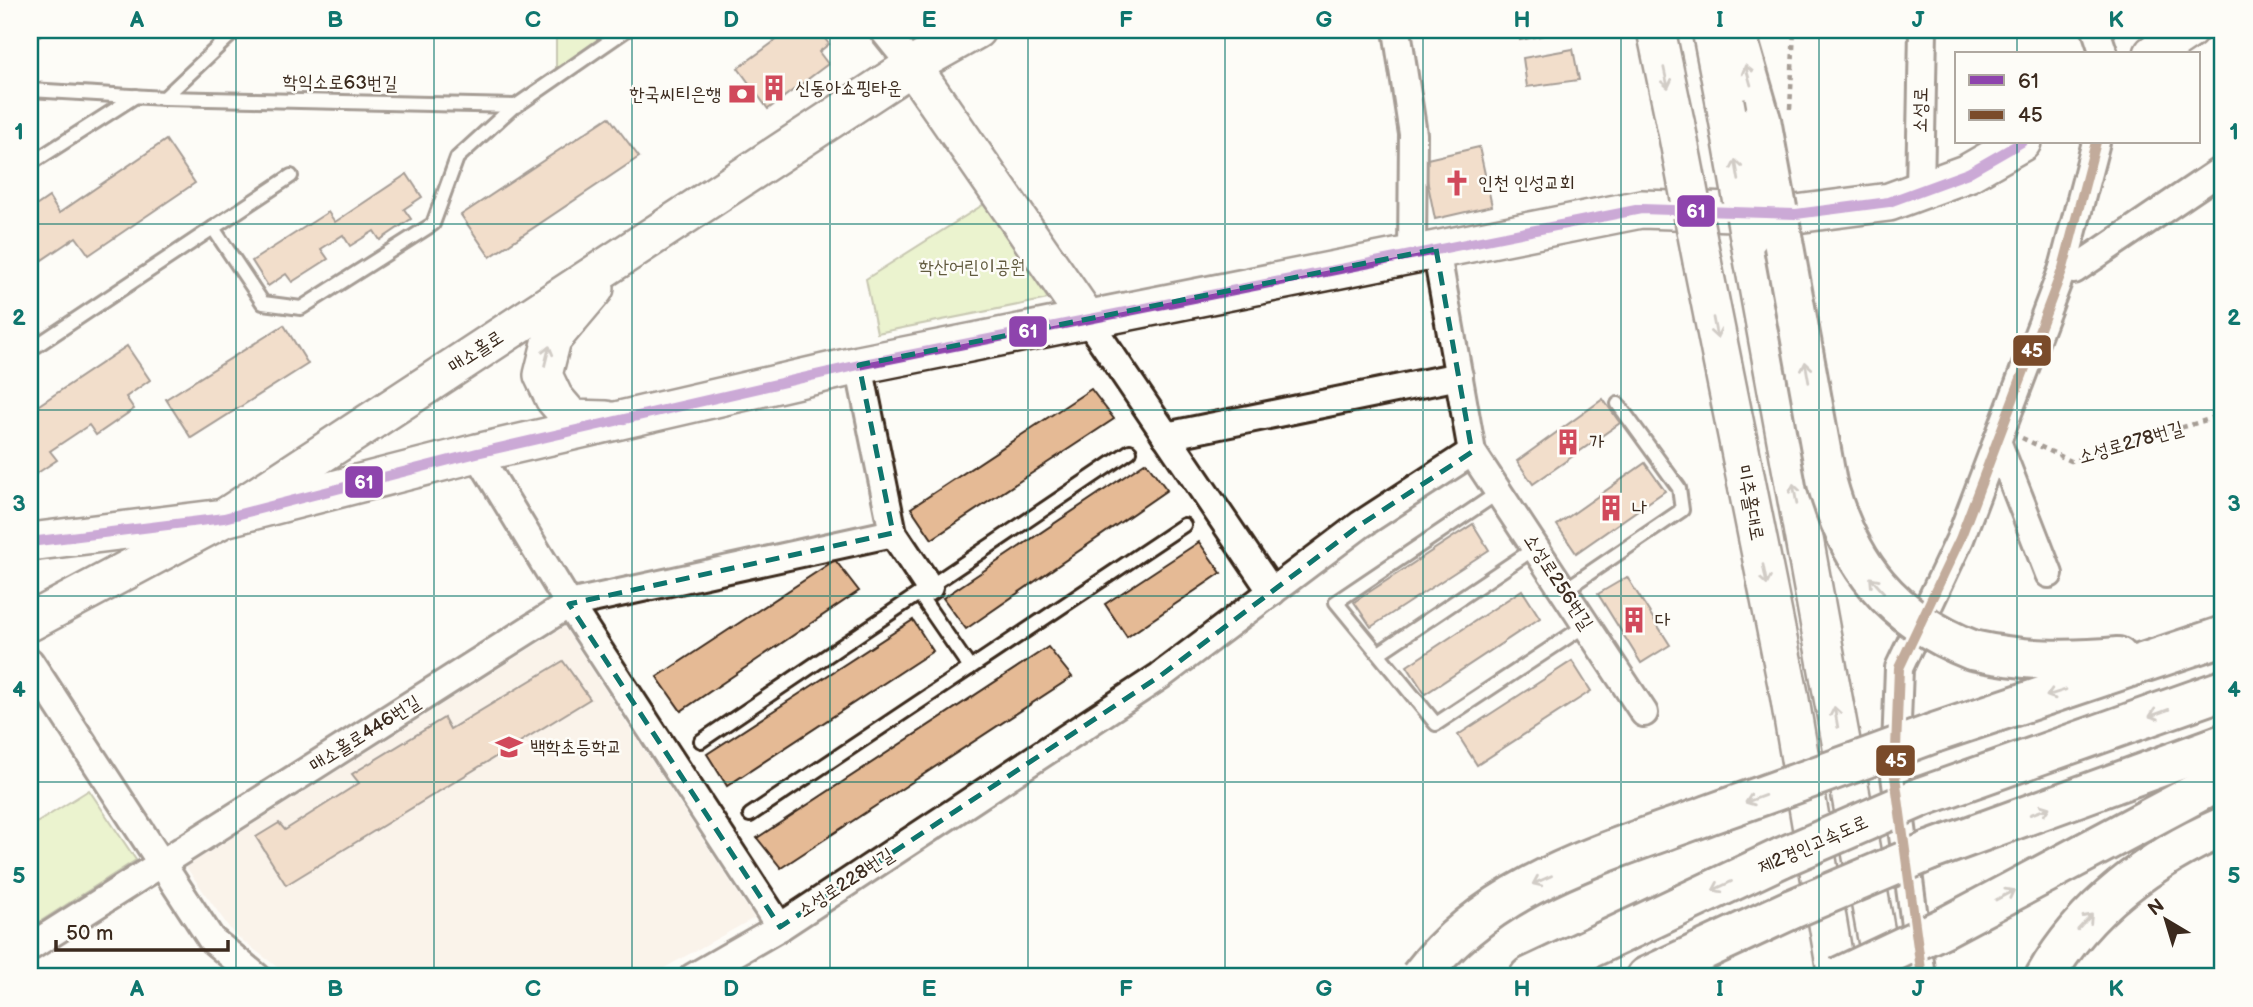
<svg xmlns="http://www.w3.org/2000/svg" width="2253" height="1007" font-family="'Balsamiq Sans','Poor Story',sans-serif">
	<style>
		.built { fill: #f6e8da }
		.green { fill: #d4e89d; stroke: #88895e; stroke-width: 2 }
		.building { fill: #e5ba95; stroke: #3b2a1e; stroke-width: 2 }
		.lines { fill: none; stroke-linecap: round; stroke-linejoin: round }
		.lane-casing { stroke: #3b2a1e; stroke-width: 18 }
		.street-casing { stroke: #3b2a1e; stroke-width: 32 }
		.secondary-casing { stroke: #3b2a1e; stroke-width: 42 }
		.highway-casing { stroke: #3b2a1e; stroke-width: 44 }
		.path { stroke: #3b2a1e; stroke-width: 4.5; stroke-dasharray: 5 5; stroke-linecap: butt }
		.lane { stroke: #fdfcf7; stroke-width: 12 }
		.street { stroke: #fdfcf7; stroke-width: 26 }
		.secondary { stroke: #fdfcf7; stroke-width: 37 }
		.highway { stroke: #fdfcf7; stroke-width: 38 }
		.secondary-bridge-casing { stroke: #3b2a1e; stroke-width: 42; stroke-linecap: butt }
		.highway-bridge-casing { stroke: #3b2a1e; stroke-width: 44; stroke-linecap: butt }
		.secondary-bridge { stroke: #fdfcf7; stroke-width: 37 }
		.highway-bridge { stroke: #fdfcf7; stroke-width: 38 }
		.bus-1-casing { stroke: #fdfcf7; stroke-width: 16 }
		.bus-2-casing { stroke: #fdfcf7; stroke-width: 16 }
		.bus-1 { stroke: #8e44ad; stroke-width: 10 }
		.bus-2 { stroke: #7a4b2a; stroke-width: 10 }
		.oneway { stroke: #9c938a }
		.marked { fill: none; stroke: #0f766e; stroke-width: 5; stroke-dasharray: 14 9; stroke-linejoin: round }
		.grid { fill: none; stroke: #0f766e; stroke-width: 2; stroke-opacity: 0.55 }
		.labels { text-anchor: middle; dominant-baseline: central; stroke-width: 5; stroke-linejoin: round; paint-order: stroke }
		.street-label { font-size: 19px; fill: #3b2a1e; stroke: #fdfcf7 }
		.poi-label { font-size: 19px; fill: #3b2a1e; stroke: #fdfcf7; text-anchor: start }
		.park-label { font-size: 19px; fill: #615a3e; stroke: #fdfcf7 }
		.line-badge { stroke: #fdfcf7; stroke-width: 2.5 }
		.badge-label { font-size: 19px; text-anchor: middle; font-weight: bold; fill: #fff }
		.neatline { fill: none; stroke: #0f766e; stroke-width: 2.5 }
		.grid-label { font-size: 23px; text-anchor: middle; font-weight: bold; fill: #0f766e }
	</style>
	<rect width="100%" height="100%" fill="#fdfcf7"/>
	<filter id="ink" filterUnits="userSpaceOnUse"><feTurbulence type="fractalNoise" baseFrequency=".0143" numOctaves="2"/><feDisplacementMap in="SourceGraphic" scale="14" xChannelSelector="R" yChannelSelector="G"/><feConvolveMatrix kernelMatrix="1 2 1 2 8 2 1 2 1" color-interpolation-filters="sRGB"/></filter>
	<g filter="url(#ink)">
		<!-- built -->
		<path class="built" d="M564,627L754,918L648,977H290L233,933L186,867Z"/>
		<!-- green -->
		<g class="green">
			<path d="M556,30H611L556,69Z"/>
			<path d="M986,203L1048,299L877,333L866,279Z"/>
			<path d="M89,790L136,860L30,928V827Z"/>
		</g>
		<!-- building -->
		<g class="building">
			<path d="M30,30H46L30,45Z"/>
			<path d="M790,30H818L829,44L819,52L828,64L768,109L738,68Z"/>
			<path d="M1518,30H1569L1520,40Z"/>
			<path d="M1573,49L1579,80L1527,87L1523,58Z"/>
			<path d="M609,117L639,157L490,257L461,215Z"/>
			<path d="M166,140L195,183L89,255L76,237L30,268V210L49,197L59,213Z"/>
			<path d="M1479,147L1492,206L1435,219L1423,160Z"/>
			<path d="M407,174L422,197L404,209L411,219L380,240L374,231L350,246L343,235L321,249L328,259L292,282L286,274L268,286L252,261L328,212L335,222Z"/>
			<path d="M284,325L308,364L191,438L166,399Z"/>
			<path d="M127,346L150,380L126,397L134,409L96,435L89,425L50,451L57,460L30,478V411Z"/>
			<path d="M1091,389L1114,419L932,539L911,508Z"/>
			<path d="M1603,399L1620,423L1533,484L1517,461Z"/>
			<path d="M1146,462L1167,490L966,629L943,598Z"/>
			<path d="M1645,463L1665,491L1576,553L1557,525Z"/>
			<path d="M1473,524L1489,550L1371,627L1354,602Z"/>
			<path d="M1199,542L1221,573L1127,637L1105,604Z"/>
			<path d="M835,560L859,591L681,711L657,677Z"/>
			<path d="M1627,577L1670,645L1641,663L1598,594Z"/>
			<path d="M1522,590L1540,618L1425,694L1407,666Z"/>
			<path d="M913,620L933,651L727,786L707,754Z"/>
			<path d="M1048,647L1072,677L781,868L757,838Z"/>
			<path d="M563,661L590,699L286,885L256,837L279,823L285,830L359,783L352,774L444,718L450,729Z"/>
			<path d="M1572,661L1591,691L1477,765L1458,735Z"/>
		</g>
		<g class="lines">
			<!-- lane casing -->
			<g class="lane-casing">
				<g id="lane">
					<path d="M30,90L164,98L516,106L626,30"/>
					<path d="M164,98L236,30"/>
					<path d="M30,164L136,96"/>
					<path d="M213,228L263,303L301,308L433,224L457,158L514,106"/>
					<path d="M30,350L291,176"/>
					<path d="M1499,492L1336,602L1436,724L1586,625"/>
					<path d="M1563,591L1682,510L1679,488L1618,404"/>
					<path d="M919,594L970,668"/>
					<path d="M1379,653L1535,548"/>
					<path d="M701,741L1130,451"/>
					<path d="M750,815L1184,525"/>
				</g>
			</g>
			<!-- street casing -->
			<g class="street-casing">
				<g id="street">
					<path d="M883,30L912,66"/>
					<path d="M1397,30L1413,134L1412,254"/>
					<path d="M2096,30L2104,54"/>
					<path d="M1920,191L1923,30"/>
					<path d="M1436,249L1472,452L1644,713"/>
					<path d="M2063,268L2074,270L2223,169"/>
					<path d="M1087,319L1272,592"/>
					<path d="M859,365L893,533L929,587"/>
					<path d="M1166,436L1459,376"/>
					<path d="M1997,441L2049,574"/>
					<path d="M477,453L569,604L780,927"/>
					<path d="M30,662L211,939L257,977"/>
					<path d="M30,947L569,604L893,533"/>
					<path d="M693,977L780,927L1160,676L1360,525L1472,452"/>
					<path d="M1922,977L1895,776L1899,668L1960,539L2063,268L2096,142"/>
				</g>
			</g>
			<!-- secondary casing -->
			<g class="secondary-casing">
				<g id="secondary">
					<path d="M1656,30L1676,126"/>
					<path d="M1711,30L1725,102"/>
					<path d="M2153,54L2189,30"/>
					<path d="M912,66L1087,319"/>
					<path d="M1749,237L1884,977"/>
					<path d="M1702,261L1789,694L1837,977"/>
					<path d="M595,288L552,339L543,375L554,398L572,419L606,420"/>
					<path d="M30,542L224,518L477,453L859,365L1641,209L1796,214L1889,202L1968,173L2022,142"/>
					<path d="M30,622L224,518L912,66L976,30"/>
				</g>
			</g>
			<!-- highway casing -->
			<g class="highway-casing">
				<g id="highway">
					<path d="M1735,30L1761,120"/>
					<path d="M1972,650C2023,661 2066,662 2118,657"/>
					<path d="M1934,733L2223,636"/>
					<path d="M1921,797L2223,690"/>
					<path d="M1929,851L2223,744"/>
					<path d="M1945,927L2223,779"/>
					<path d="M1529,977L1783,857"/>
					<path d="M1646,977L1792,909"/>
					<path d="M2045,977C2084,908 2151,858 2223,827"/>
				</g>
			</g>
			<!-- path -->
			<g class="path">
				<path d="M1790,109L1794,30"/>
				<path d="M2022,438L2071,461L2223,415"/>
			</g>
			<!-- lane -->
			<use href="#lane" class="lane"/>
			<!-- street -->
			<use href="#street" class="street"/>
			<!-- secondary -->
			<use href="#secondary" class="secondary"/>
			<!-- highway -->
			<use href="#highway" class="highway"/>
			<!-- secondary-bridge casing -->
			<g class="secondary-bridge-casing">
				<g id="secondary-bridge">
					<path d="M1725,102L1749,237"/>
					<path d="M1676,126L1702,261"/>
				</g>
			</g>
			<!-- highway-bridge casing -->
			<g class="highway-bridge-casing">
				<g id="highway-bridge">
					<path d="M1761,120L1827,483C1850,565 1891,618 1972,650"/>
					<path d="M1783,857L1921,797"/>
					<path d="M1792,909L1929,851"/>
					<path d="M1420,977C1491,883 1603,854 1708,815C1784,788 1859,761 1934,733"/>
					<path d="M1839,977L1945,927"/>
				</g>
			</g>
			<!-- secondary-bridge -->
			<use href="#secondary-bridge" class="secondary-bridge"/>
			<!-- highway-bridge -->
			<use href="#highway-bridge" class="highway-bridge"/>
			<!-- bus-1 casing -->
			<g class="bus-1-casing">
				<path id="bus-1" d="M30,542L224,518L477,453L859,365L1641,209L1796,214L1889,202L1968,173L2022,142"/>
			</g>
			<!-- bus-2 casing -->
			<g class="bus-2-casing">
				<path id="bus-2" d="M1922,977L1895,776L1899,668L1960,539L2063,268L2096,142"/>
			</g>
			<!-- bus-1 -->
			<use href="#bus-1" class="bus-1"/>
			<!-- bus-2 -->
			<use href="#bus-2" class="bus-2"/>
		</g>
		<!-- one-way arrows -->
		<defs><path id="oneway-shaft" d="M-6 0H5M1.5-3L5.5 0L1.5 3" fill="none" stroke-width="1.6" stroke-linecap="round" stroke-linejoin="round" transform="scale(1.75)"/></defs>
		<g class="oneway">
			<use href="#oneway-shaft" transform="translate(1748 75) rotate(-106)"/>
			<use href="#oneway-shaft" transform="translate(1666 78) rotate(78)"/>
			<use href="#oneway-shaft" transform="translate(1737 170) rotate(-100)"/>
			<use href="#oneway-shaft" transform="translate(1715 328) rotate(79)"/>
			<use href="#oneway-shaft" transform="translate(547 356) rotate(-76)"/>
			<use href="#oneway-shaft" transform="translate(1807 372) rotate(-100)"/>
			<use href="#oneway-shaft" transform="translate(1795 494) rotate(-100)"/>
			<use href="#oneway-shaft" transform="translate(1765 575) rotate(79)"/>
			<use href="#oneway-shaft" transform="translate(1877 585) rotate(-132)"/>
			<use href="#oneway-shaft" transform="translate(2056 693) rotate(162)"/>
			<use href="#oneway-shaft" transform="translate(2159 713) rotate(160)"/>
			<use href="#oneway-shaft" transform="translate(1836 717) rotate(-100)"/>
			<use href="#oneway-shaft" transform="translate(1755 799) rotate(160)"/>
			<use href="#oneway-shaft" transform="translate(2040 811) rotate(-20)"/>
			<use href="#oneway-shaft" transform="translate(1542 880) rotate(156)"/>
			<use href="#oneway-shaft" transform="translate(1722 886) rotate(155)"/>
			<use href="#oneway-shaft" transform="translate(2005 895) rotate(-28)"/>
			<use href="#oneway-shaft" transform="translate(2085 922) rotate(-47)"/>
		</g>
	</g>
	<!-- marked area -->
	<path d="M0 0H2253V1007H0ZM1436,249L1472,452L1360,525L1160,676L780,927L569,604L893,533L859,365Z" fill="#fdfcf7" fill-opacity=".55" fill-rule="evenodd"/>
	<path class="marked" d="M1436,249L1472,452L1360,525L1160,676L780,927L569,604L893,533L859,365Z"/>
	<!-- grid -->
	<path class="grid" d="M236,30V977M434,30V977M632,30V977M830,30V977M1028,30V977M1225,30V977M1423,30V977M1621,30V977M1819,30V977M2017,30V54M2017,142V977M30,224H2223M30,410H2223M30,596H2223M30,782H2223"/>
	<!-- icons -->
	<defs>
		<g id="building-bare" transform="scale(2.1)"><path d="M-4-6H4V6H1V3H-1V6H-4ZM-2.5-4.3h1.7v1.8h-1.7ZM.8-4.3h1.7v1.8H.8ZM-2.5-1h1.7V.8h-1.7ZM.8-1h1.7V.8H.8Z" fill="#d1495b" stroke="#fdfcf7" stroke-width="2.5" paint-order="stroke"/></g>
		<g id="bank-bare" transform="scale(2.1)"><path d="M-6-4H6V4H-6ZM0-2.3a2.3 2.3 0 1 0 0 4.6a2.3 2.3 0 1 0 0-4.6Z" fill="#d1495b" stroke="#fdfcf7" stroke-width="2.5" paint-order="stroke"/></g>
		<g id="church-bare" transform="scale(2.1)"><path d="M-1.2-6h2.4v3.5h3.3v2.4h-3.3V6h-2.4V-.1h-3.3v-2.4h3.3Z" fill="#d1495b" stroke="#fdfcf7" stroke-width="2.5" paint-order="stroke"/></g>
		<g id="school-bare" transform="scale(2.1)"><path d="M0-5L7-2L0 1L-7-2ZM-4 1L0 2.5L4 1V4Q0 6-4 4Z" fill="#d1495b" stroke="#fdfcf7" stroke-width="2.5" paint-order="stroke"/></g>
	</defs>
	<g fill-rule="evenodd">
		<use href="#building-bare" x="774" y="88"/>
		<use href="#bank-bare" x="742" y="94"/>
		<use href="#church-bare" x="1457" y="183"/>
		<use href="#building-bare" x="1568" y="442"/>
		<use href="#building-bare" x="1611" y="508"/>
		<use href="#building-bare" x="1634" y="620"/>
		<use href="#school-bare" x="509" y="747"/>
	</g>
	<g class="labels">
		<!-- street labels -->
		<g class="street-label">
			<text transform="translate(340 83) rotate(1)">학익소로63번길</text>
			<text transform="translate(1921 110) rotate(-89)">소성로</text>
			<text transform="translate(476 352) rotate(-33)">매소홀로</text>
			<text transform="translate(2131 443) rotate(-16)">소성로278번길</text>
			<text transform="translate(1750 503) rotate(79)">미추홀대로</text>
			<text transform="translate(1558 582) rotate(57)">소성로256번길</text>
			<text transform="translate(365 734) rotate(-32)">매소홀로446번길</text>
			<text transform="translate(1813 845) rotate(-24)">제2경인고속도로</text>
			<text transform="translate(846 883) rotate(-33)">소성로228번길</text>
		</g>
		<!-- poi labels -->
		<g class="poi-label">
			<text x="795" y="88">신동아쇼핑타운</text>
			<text x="721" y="94" text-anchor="end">한국씨티은행</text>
			<text x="1478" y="183">인천 인성교회</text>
			<text x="1589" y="442">가</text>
			<text x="1632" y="508">나</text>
			<text x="1655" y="620">다</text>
			<text x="530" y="747">백학초등학교</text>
		</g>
		<!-- park labels -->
		<g class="park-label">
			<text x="972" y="267">학산어린이공원</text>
		</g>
	</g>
	<g class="line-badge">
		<rect x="1676" y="194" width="40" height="34" rx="7" fill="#8e44ad"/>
		<rect x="1008" y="315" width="40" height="33" rx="7" fill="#8e44ad"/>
		<rect x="2012" y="334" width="40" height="33" rx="7" fill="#7a4b2a"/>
		<rect x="344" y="465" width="40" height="34" rx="7" fill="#8e44ad"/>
		<rect x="1875" y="744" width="41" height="33" rx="7" fill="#7a4b2a"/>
	</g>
	<g class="badge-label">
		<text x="1696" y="218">61</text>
		<text x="1028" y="338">61</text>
		<text x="2032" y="357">45</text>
		<text x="364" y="489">61</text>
		<text x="1896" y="767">45</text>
	</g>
	<!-- margin -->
	<rect width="2253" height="1007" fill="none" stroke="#fdfcf7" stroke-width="77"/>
	<!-- legend -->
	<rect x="1955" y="52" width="245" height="91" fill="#fdfcf7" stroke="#afa8a0" stroke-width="2"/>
	<rect x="1969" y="75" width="35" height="10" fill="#8e44ad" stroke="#afa8a0" stroke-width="2"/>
	<text x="2018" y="88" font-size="21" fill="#3b2a1e">61</text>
	<rect x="1969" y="110" width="35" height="10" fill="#7a4b2a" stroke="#afa8a0" stroke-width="2"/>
	<text x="2018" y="122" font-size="21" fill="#3b2a1e">45</text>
	<!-- north arrow -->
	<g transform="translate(2166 920) rotate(322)" stroke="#fdfcf7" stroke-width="5" paint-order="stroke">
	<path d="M0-5L12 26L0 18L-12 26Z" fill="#3b2a1e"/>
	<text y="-10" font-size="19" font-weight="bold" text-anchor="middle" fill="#3b2a1e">N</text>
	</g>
	<!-- scale -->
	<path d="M56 940v10h172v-10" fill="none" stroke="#3b2a1e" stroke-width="3.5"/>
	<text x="66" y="940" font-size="21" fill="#3b2a1e" stroke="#fdfcf7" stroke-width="5" paint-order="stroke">50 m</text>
	<rect x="38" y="38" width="2176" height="930" class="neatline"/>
	<g class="grid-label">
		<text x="137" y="27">A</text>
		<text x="335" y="27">B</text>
		<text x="533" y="27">C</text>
		<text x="731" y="27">D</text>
		<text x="929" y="27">E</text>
		<text x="1126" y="27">F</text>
		<text x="1324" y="27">G</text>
		<text x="1522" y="27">H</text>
		<text x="1720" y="27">I</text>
		<text x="1918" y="27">J</text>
		<text x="2116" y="27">K</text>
		<text x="19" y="139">1</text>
		<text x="2234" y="139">1</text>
		<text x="19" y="325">2</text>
		<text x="2234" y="325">2</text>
		<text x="19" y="511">3</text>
		<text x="2234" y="511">3</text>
		<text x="19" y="697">4</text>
		<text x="2234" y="697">4</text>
		<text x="19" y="883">5</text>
		<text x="2234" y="883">5</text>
		<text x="137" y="996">A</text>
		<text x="335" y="996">B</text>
		<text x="533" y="996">C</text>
		<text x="731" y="996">D</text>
		<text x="929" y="996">E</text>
		<text x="1126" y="996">F</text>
		<text x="1324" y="996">G</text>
		<text x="1522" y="996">H</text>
		<text x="1720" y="996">I</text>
		<text x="1918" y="996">J</text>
		<text x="2116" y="996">K</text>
	</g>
</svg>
